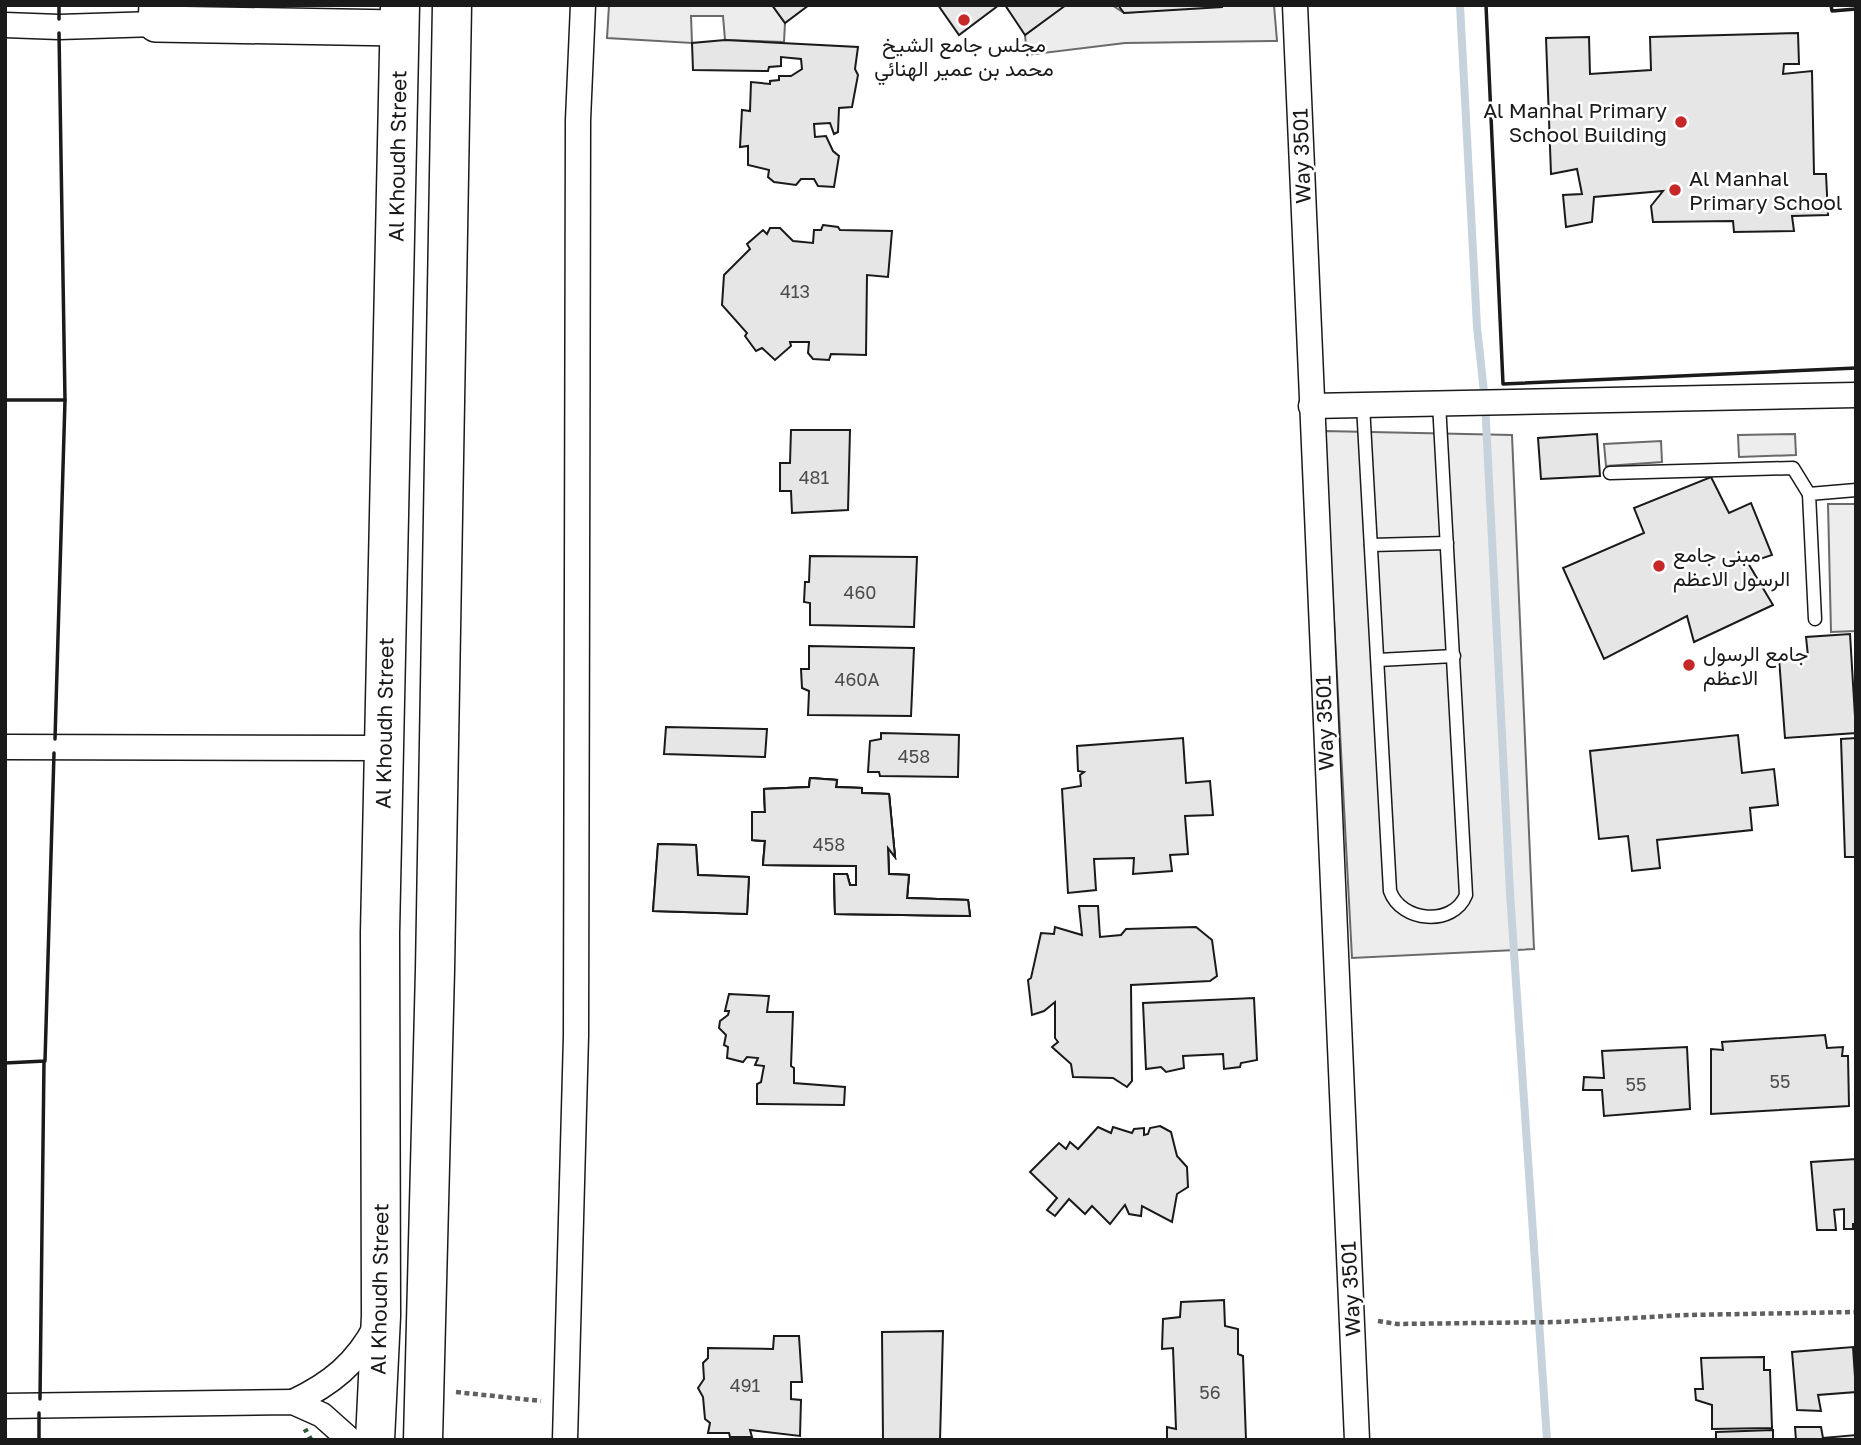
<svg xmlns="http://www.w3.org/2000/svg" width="1861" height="1445" font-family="'Golos Text',Vazirmatn,sans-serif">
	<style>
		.parking { fill: #ededed; stroke: #6a6a6a; stroke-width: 2 }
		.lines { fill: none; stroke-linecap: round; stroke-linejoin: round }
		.stream { stroke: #c6d2dc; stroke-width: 8 }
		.building { fill: #e6e6e6; stroke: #1a1a1a; stroke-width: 2 }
		.lane-casing { stroke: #1a1a1a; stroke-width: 15 }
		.street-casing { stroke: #1a1a1a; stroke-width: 27 }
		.secondary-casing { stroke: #1a1a1a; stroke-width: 38 }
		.primary-casing { stroke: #1a1a1a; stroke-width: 41 }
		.path { stroke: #5f5f5f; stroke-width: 4.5; stroke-dasharray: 5 3.5; stroke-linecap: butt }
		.lane { stroke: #fff; stroke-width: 12 }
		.street { stroke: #fff; stroke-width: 24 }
		.secondary { stroke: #fff; stroke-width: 35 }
		.primary { stroke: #fff; stroke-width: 38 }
		.hedge { stroke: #2b5a34; stroke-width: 5; stroke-dasharray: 3.5 5; stroke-linecap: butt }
		.wall { stroke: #1a1a1a; stroke-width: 3.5 }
		.poi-dot { fill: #c62828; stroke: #fff; stroke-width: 2.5 }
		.labels { text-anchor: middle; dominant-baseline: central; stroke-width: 5; stroke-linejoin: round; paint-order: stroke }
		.number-label { font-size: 18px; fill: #4d4d4d }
		.poi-label { font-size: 21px; fill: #1a1a1a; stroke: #fff; text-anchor: start }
		.street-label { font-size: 21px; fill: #1a1a1a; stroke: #fff }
	</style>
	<rect width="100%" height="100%" fill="#fff"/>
	<!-- parking -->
	<g class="parking">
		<path d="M609,5H772L785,23L784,42L725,40L723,16H691L692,43L607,38Z"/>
		<path d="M1064,5H1112L1124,13L1222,5H1274L1277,41L1125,43L1027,55L1025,35Z"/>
		<path d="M1324,431L1512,435L1534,949L1352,958Z"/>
		<path d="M1795,434L1796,455L1739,457L1738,435Z"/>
		<path d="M1661,441L1662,462L1606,466L1604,444Z"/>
		<path d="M1828,504H1855L1856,631L1831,632Z"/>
	</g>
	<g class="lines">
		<!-- stream -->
		<path class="stream" d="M1460,5L1477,327L1485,402L1510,893L1547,1440"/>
	</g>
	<!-- building -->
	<g class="building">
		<path d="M772,5H809L785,23Z"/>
		<path d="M938,5H999L959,35Z"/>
		<path d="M1005,5H1066L1025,35Z"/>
		<path d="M1118,5H1222V7L1124,13Z"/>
		<path d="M1798,33L1799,64H1784L1783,74L1812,71L1814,174H1826L1828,215L1792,216L1794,231L1734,232L1733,221L1653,222L1651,206L1663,191L1594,197L1592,222L1566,227L1563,195L1582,194L1577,169L1551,174L1546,38L1589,37L1590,74L1651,70L1650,37Z"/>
		<path d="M725,40L858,47L855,69L858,75L852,107L839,108L838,132L834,134L830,123L814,124L815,137L826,136L833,151L839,156L834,187L818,186L814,179H801L796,185L774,182L768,177L769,170L748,165V146L740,147L742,110L750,111L751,82L770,84V81L779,80V76H791L802,69L801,59L781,57V66L769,67L768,71L693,70L692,43Z"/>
		<path d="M823,225L838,227L840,230L892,231L888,277L867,275L866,355L831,354L829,360L813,359L808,353L809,342H790L791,346L775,360L762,348L756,351L745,336L747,333L722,305L724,275L750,249L747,244L763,230L767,234L770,228H780L793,241L813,243L814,230H821Z"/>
		<path d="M791,430H850L848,510L792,513L791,491H780V463H790Z"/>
		<path d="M1597,434L1600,476L1541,479L1538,438Z"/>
		<path d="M1711,477L1729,513L1751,503L1772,555L1748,563L1773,605L1694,642L1687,616L1604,659L1563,568L1644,533L1634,508Z"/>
		<path d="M810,556L917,557L914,627L810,625V603L804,602L805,582H809Z"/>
		<path d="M1850,634L1856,733L1785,738L1779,658L1808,656L1806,637Z"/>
		<path d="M809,646L914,648L911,716L808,715L809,691L802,688L801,669H809Z"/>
		<path d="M666,727L767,729L765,757L664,754Z"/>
		<path d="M881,733L959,735L958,777L880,776L879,772H868L870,741L881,739Z"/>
		<path d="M1738,735L1742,773L1774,769L1778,805L1750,808L1752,830L1657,840L1660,868L1632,871L1628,836L1599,839L1590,751Z"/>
		<path d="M1183,738L1186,783L1210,781L1213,815L1185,816L1188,854L1170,855L1172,871L1133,874L1134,858L1094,859L1096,890L1068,893L1062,789L1081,786L1080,775L1084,772L1078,771L1077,746Z"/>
		<path d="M1856,738V857H1845L1841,739Z"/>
		<path d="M810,778L837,780L836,787L862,788V793L889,794L895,857L888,848L889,874L909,875L907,898L968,900L970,916L835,914L834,874H847L850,885H856V866L763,865L765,841L752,840V812H765L764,789L809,787Z"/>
		<path d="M810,778L837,780L836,787L862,788V793L889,794L895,857L888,848L889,874L909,875L907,898L968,900L970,916L835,914L834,874H847L850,885H856V866L763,865L765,841L752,840V812H765L764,789L809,787Z"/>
		<path d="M810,778L837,780L836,787L862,788V793L889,794L895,857L888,848L889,874L909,875L907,898L968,900L970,916L835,914L834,874H847L850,885H856V866L763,865L765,841L752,840V812H765L764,789L809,787Z"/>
		<path d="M658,844L696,845L698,875L749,877L747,914L653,911Z"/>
		<path d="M658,844L696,845L698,875L749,877L747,914L653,911Z"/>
		<path d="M1079,906H1098L1100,937L1121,935L1126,929L1196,927L1212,940L1217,976L1210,981L1131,985L1132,1081L1127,1087L1113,1078L1073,1077L1071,1064L1052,1047L1058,1042L1055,1038V1002L1044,1011L1032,1015L1028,980L1031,978L1041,933L1054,934L1055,927L1082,935Z"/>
		<path d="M729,994L769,996L767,1012H793L791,1066L794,1068V1083L845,1087L844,1105L757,1104V1084L761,1082L764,1066L755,1065L758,1058L747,1057L743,1062L727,1058L728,1047L724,1045L726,1035L719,1028L720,1021L728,1015L729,1011H725Z"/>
		<path d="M1254,998L1257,1060L1241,1063L1240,1067L1224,1069L1223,1054L1183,1056L1184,1068L1166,1072L1161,1067L1146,1069L1143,1003Z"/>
		<path d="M1825,1035L1827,1048L1843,1047L1842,1056H1848L1849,1106L1711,1114V1049L1723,1050L1722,1042Z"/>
		<path d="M1687,1047L1690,1109L1604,1116L1602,1090H1583L1584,1077L1604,1078L1602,1051Z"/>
		<path d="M1160,1126L1171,1132L1177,1156L1187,1167L1188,1187L1177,1194L1172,1222L1142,1206L1141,1216L1129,1214L1125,1205L1110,1224L1092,1206L1085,1214L1069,1199L1055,1216L1047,1210L1057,1198L1030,1172L1059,1143L1066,1149L1070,1142L1078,1149L1098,1127L1111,1133L1113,1127L1132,1133L1134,1129L1144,1128V1135L1148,1134L1150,1128Z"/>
		<path d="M1856,1159V1224H1853V1229H1844V1209L1834,1210L1836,1230H1817L1811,1162Z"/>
		<path d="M1224,1300L1225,1326L1238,1329V1354L1243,1356L1246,1440H1167V1427L1176,1429L1173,1348L1162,1349L1163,1319L1180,1317L1181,1302Z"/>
		<path d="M943,1331L940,1440H883L882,1332Z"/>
		<path d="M774,1336H799L802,1382H791V1399L801,1400L800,1436L750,1430L752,1437H730L729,1433H708L710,1423L705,1419L703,1397L698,1388L704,1379L703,1363L708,1358V1348L773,1349Z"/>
		<path d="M1853,1347L1856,1392L1818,1395L1821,1411L1797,1410L1792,1352Z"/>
		<path d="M1764,1357V1370H1770L1772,1428L1712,1429V1405L1696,1400L1695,1389H1703L1701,1358Z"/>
		<path d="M1795,1427H1821L1823,1438L1856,1435V1440H1796Z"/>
		<path d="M1773,1430V1440H1716V1432Z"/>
	</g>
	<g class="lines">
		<!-- lane casing -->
		<g class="lane-casing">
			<g id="lane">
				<path d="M1363,405L1390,891C1401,922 1453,927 1466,895L1439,403"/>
				<path d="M1610,473L1793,468L1809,494"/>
				<path d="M1371,545L1447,543"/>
				<path d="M1815,619L1809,494L1856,490"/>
				<path d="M1378,660L1454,656"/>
			</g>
		</g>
		<!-- street casing -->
		<g class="street-casing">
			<g id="street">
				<path d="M1295,5L1357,1440"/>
				<path d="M5,25L59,27L156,24"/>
				<path d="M1311,406L1856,395"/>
				<path d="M5,747L384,748"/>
				<path d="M293,1402C331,1384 357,1363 376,1326"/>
				<path d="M5,1406L293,1402L322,1415L350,1440"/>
				<path d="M565,1440L576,1036L578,120L583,5"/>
			</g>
		</g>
		<!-- secondary casing -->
		<g class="secondary-casing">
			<path id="secondary" d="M157,5L156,24L399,28"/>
		</g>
		<!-- primary casing -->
		<g class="primary-casing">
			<g id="primary">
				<path d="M375,1440L381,1316L380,933L400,5"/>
				<path d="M423,1440L435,970L452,5"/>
			</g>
		</g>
		<!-- path -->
		<g class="path">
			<path d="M1378,1321L1397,1324L1558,1322L1686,1315L1856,1312"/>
			<path d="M456,1392L541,1401"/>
		</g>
		<!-- lane -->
		<use href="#lane" class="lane"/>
		<!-- street -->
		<use href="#street" class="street"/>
		<!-- secondary -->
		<use href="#secondary" class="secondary"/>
		<!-- primary -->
		<use href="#primary" class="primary"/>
		<!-- hedge -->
		<path class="hedge" d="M305,1429L311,1440"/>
		<!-- wall -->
		<g class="wall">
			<path d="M59,5V19"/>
			<path d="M1486,5L1503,384L1856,368"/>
			<path d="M1831,5L1832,11L1856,9"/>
			<path d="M59,33L65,400"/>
			<path d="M5,400H65L55,739"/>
			<path d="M5,1063L45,1061L54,753"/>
			<path d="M40,1399L44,1061"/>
			<path d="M39,1440V1413"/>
		</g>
	</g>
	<!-- markers -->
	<g class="poi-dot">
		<circle cx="964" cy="20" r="7"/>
		<circle cx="1681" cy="122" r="7"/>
		<circle cx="1675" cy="190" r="7"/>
		<circle cx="1659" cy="566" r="7"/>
		<circle cx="1689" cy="665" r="7"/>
	</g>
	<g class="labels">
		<!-- number labels -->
		<g class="number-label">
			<text x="795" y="291">413</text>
			<text x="814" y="477">481</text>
			<text x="860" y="592">460</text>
			<text x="857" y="679">460A</text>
			<text x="914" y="756">458</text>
			<text x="829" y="844">458</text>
			<text x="1780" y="1081">55</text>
			<text x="1636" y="1084">55</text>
			<text x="745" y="1385">491</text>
			<text x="1210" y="1392">56</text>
		</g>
		<!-- poi labels -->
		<g class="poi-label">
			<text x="964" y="44" text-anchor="middle">مجلس جامع الشيخ<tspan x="964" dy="24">محمد بن عمير الهنائي</tspan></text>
			<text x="1667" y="110" text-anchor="end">Al Manhal Primary<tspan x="1667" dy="24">School Building</tspan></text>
			<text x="1689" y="178">Al Manhal<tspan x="1689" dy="24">Primary School</tspan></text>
			<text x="1673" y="554">مبنى جامع<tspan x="1673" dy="24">الرسول الاعظم</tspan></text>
			<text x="1703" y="653">جامع الرسول<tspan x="1703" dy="24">الاعظم</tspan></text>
		</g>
		<!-- street labels -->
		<g class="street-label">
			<text transform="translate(397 156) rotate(-89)">Al Khoudh Street</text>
			<text transform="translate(1301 156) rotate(-92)">Way 3501</text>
			<text transform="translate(384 723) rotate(-89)">Al Khoudh Street</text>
			<text transform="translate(1324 723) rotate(-92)">Way 3501</text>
			<text transform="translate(379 1289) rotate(-89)">Al Khoudh Street</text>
			<text transform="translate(1350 1289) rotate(-93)">Way 3501</text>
		</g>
	</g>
	<!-- border -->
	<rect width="1861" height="1445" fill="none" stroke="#1a1a1a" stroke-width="14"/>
</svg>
